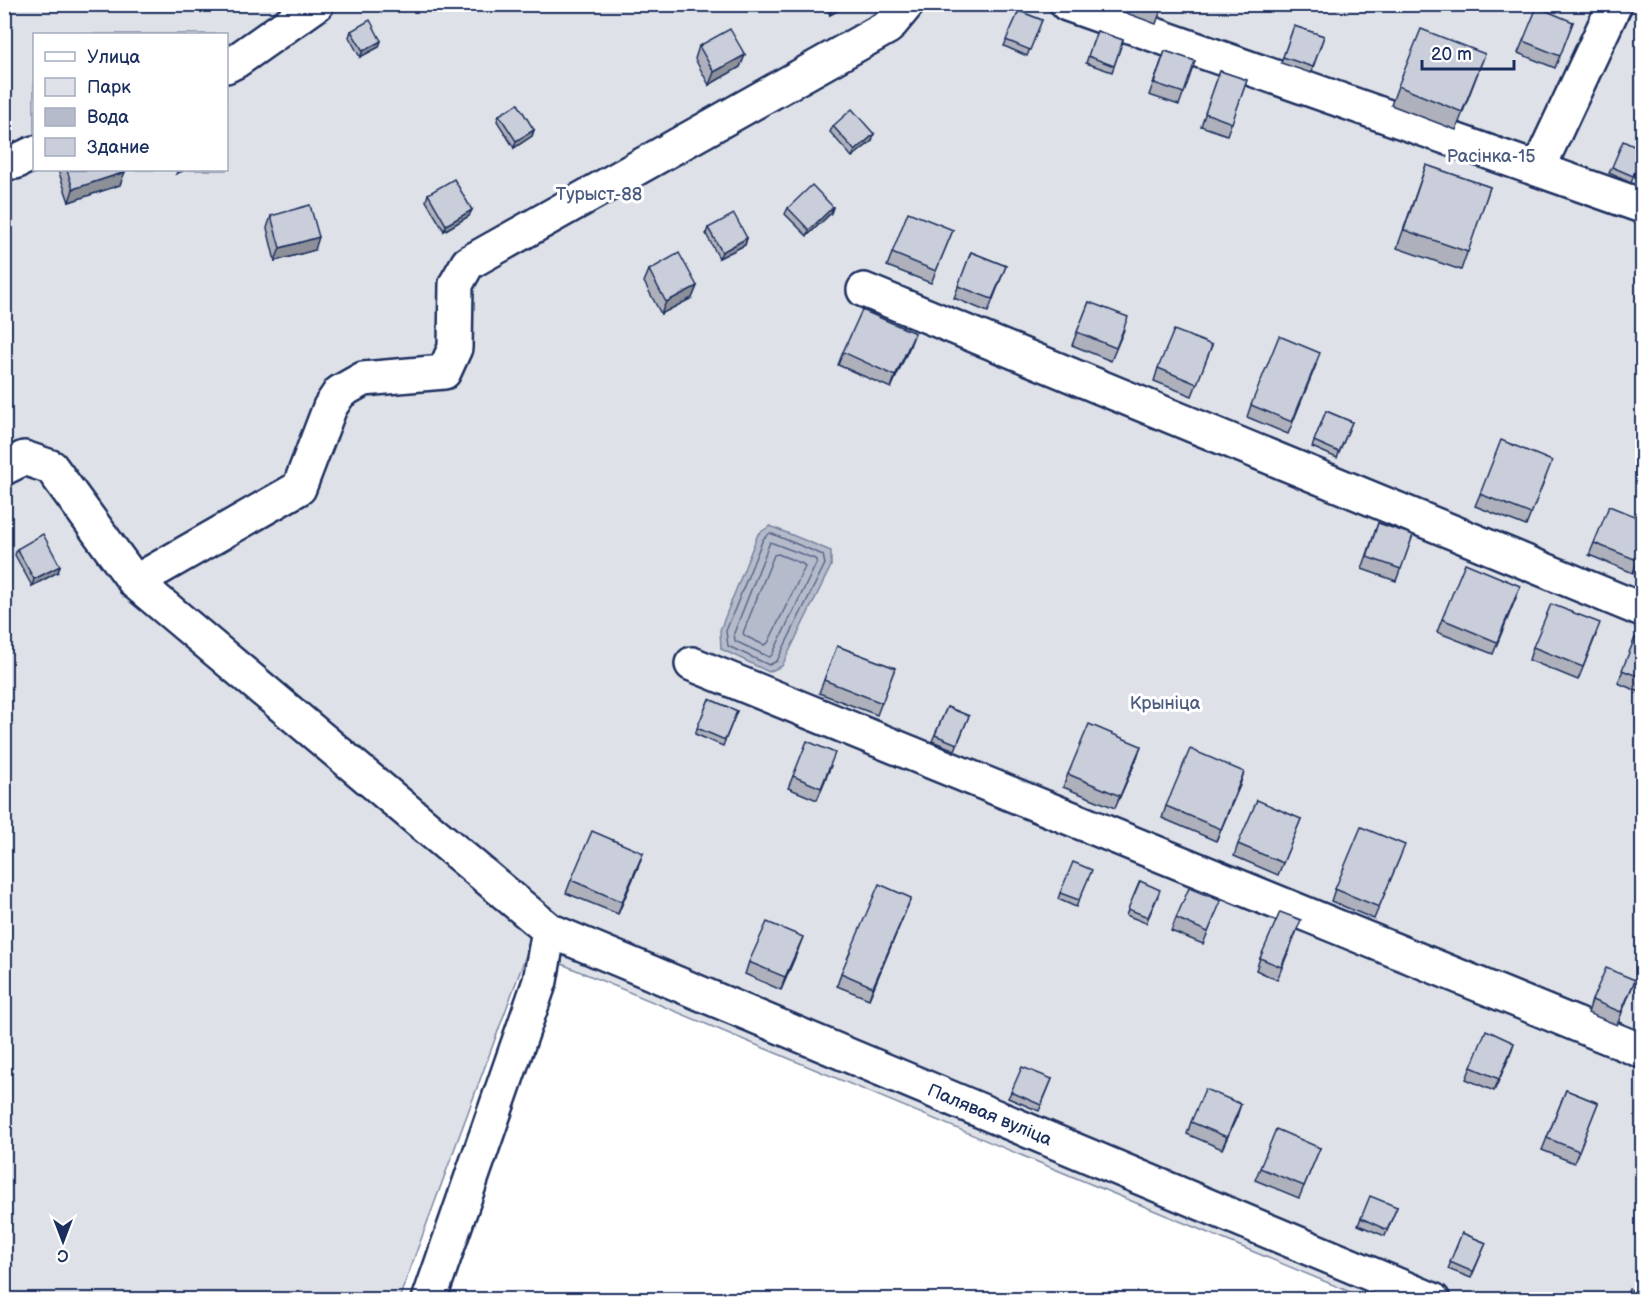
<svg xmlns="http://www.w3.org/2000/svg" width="1647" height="1304" font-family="'Balsamiq Sans',sans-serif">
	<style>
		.green { fill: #dee1e7; stroke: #7c88a2; stroke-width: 1.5; fill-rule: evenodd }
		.water { fill: #b5bbca; stroke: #77839f; stroke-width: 1.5 }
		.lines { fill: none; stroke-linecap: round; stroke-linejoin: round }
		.shore { stroke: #596789; stroke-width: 1.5 }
		.minor-casing { stroke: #1b2f5e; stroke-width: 38 }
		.minor { stroke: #fff; stroke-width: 33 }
		.wall { fill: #aeb1bb; stroke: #1b2f5e; stroke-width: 1.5 }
		.shaded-wall { fill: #8d9099; stroke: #1b2f5e; stroke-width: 1.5 }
		.building { fill: #caceda; stroke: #1b2f5e; stroke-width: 1.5 }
		.labels { text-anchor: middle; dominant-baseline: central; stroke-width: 6; stroke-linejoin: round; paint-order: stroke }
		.park-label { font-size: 18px; fill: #4c5c80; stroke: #fff }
		.street-label { font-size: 18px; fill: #1b2f5e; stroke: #fff }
	</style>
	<rect width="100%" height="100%" fill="#fff"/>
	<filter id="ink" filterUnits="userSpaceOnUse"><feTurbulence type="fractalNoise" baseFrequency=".0167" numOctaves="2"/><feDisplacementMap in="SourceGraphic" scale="12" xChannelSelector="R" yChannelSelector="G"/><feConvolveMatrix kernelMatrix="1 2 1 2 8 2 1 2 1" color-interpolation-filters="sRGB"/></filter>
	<g filter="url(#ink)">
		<!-- green -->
		<path class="green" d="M4,5H1642V1299H1367L528,950L399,1299H5ZM34,34H226V170H34Z"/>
		<!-- water -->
		<path class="water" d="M770,526L831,551V566L782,666L769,672L721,649L720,630L758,534Z"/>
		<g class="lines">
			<!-- shore -->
			<g class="shore">
				<path d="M770,533L823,555L825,564L777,661L769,665L728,646L726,631L763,539Z"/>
				<path d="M770,542L815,559L817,562L772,655L769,657L735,641L734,633Z"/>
				<path d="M778,554L803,564L805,567L768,643L764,645L745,636L743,633L774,555Z"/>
			</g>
			<!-- minor casing -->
			<g class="minor-casing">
				<g id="minor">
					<path d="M1067,4L1642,206"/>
					<path d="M226,66L236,61L317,4"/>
					<path d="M15,162L34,153"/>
					<path d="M1538,169L1615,4"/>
					<path d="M864,290L1642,610"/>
					<path d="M4,468L24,458L51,467L135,582L299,488L330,407L340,392L363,379L444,372L455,348L456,284L468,263L888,27L907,4"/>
					<path d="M135,582L549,930L540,981L429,1300"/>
					<path d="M692,664L1642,1051"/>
					<path id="s1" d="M549,930L1433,1300"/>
				</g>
			</g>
			<!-- minor -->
			<use href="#minor" class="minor"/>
		</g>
		<!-- wall -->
		<g class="wall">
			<path d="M824,4H850L830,15Z"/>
			<path d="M1123,4H1163L1156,24L1121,11Z"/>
			<path d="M1019,11L1042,20L1027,56L1004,46Z"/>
			<path d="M1573,22L1555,68L1518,53L1523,41Z"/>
			<path d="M1294,26L1324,36L1311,73L1281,63Z"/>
			<path d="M351,31L379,47L360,57L349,37Z"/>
			<path d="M1097,31L1123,40L1112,72L1086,63Z"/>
			<path d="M699,46L745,55L740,67L709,85L695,59Z"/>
			<path d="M1165,51L1195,61L1179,105L1149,95Z"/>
			<path d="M1485,54L1456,130L1391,105L1398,86Z"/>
			<path d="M1220,71L1247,80L1227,135L1201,126Z"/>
			<path d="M499,115L534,130L532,136L514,148L497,121Z"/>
			<path d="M833,126L872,141L852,157L830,132Z"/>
			<path d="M1642,155L1631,183L1609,173L1612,167Z"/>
			<path d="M1426,165L1490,187L1461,270L1397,248Z"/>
			<path d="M58,170H124L120,185L69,202Z"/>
			<path d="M428,194L469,216L444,231L426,201Z"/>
			<path d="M833,207L831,213L807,236L785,214L788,208Z"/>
			<path d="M271,216L315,250L275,261L267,228Z"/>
			<path d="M708,228L747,238L745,245L719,258L706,234Z"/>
			<path d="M953,230L931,283L887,266L892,253Z"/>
			<path d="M971,252L1006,266L988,312L954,298Z"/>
			<path d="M649,270L697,286L692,298L661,314L644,282Z"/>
			<path d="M1089,302L1124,330L1111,361L1072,345Z"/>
			<path d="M1212,345L1192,396L1154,381L1158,368Z"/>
			<path d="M910,346L891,388L838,365L843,352Z"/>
			<path d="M1316,365L1288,434L1247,417L1251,405Z"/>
			<path d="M1326,411L1352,422L1337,458L1312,447Z"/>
			<path d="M1547,473L1526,526L1475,506L1480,494Z"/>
			<path d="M1378,523L1413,535L1396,581L1362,569Z"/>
			<path d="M1594,543L1642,548L1633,573L1589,555Z"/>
			<path d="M17,549L60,566L58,572L32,586L15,555Z"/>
			<path d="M1516,598L1493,654L1437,632L1442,619Z"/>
			<path d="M1596,635L1578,680L1529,660L1533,647Z"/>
			<path d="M1635,638L1642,641V693L1618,683Z"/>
			<path d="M837,646L895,668L877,715L819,693Z"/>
			<path d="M709,699L737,711L723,746L695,734Z"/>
			<path d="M947,707L969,716L955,750L932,741Z"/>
			<path d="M1137,758L1115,808L1063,787L1068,774Z"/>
			<path d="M831,766L817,800L788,788L793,776Z"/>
			<path d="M1240,785L1216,841L1162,818L1166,806Z"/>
			<path d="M1301,819L1278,875L1234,856L1238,844Z"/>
			<path d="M643,853L618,914L566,893L571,880Z"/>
			<path d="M1400,857L1374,919L1331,901L1335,889Z"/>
			<path d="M1089,876L1076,907L1058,899L1060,893Z"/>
			<path d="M1140,881L1158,896L1146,923L1126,915Z"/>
			<path d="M911,898L869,999L837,986L841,973Z"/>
			<path d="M1216,913L1203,944L1171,931L1176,918Z"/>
			<path d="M1296,933L1277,980L1256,970L1260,958Z"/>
			<path d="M798,950L781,990L745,974L749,962Z"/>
			<path d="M1635,980L1617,1025L1588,1013L1592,1000Z"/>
			<path d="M1510,1055L1494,1091L1466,1079L1471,1067Z"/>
			<path d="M1052,1079L1039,1111L1008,1098L1011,1092Z"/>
			<path d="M1566,1090L1598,1103L1574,1163L1542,1150Z"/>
			<path d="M1237,1116L1222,1149L1187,1134L1191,1122Z"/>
			<path d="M1320,1148L1299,1198L1255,1180L1260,1168Z"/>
			<path d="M1397,1207L1385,1236L1358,1225L1361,1218Z"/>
			<path d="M1462,1233L1486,1243L1471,1278L1448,1269Z"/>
		</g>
		<!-- shaded-wall -->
		<g class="shaded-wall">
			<path d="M841,4H850L830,15L832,9Z"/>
			<path d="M381,41L379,47L360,57L363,51Z"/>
			<path d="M745,55L740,67L709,85L714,72Z"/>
			<path d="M534,130L532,136L514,148L516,141Z"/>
			<path d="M874,134L872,141L852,157L855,151Z"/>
			<path d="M178,170H185L176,174Z"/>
			<path d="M125,172L120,185L69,202L73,189Z"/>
			<path d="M833,207L831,213L807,236L809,230Z"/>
			<path d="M472,210L469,216L444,231L446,225Z"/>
			<path d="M319,237L315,250L275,261L280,248Z"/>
			<path d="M747,238L745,245L719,258L722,252Z"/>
			<path d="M697,286L692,298L661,314L666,302Z"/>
			<path d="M915,333L910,346L891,388L895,376Z"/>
			<path d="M60,566L58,572L32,586L34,579Z"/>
			<path d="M1141,746L1137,758L1115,808L1120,796Z"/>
			<path d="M1244,772L1240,785L1216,841L1221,829Z"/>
			<path d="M643,853L639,865L618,914L622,902Z"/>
			<path d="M911,898L906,910L869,999L873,987Z"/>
			<path d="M803,937L798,950L781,990L785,977Z"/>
			<path d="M1514,1043L1510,1055L1494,1091Z"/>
			<path d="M1241,1104L1237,1116L1222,1149L1227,1137Z"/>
		</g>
		<!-- building -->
		<g class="building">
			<path d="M830,4H841L832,9Z"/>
			<path d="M1141,4H1163L1161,11Z"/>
			<path d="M1537,7L1573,22L1560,56L1523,41Z"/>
			<path d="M1019,11L1042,20L1030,50L1006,40Z"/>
			<path d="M370,20L381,41L363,51L351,31Z"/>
			<path d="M1294,26L1324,36L1313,67L1283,57Z"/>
			<path d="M730,29L745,55L714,72L699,46Z"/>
			<path d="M1421,29L1485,54L1462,112L1398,86Z"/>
			<path d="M1097,31L1123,40L1114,66L1088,56Z"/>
			<path d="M1165,51L1195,61L1184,93L1154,83Z"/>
			<path d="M1220,71L1247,80L1232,123L1205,113Z"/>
			<path d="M518,104L534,130L516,141L499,115Z"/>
			<path d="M852,109L874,134L855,151L833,126Z"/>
			<path d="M1623,141L1642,150V154L1633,176L1612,167Z"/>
			<path d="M1426,165L1490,187L1468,252L1404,230Z"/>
			<path d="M67,170H124L125,172L73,189Z"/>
			<path d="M454,179L472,210L446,225L428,194Z"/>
			<path d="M812,185L833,207L809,230L788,208Z"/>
			<path d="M310,205L319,237L280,248L271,216Z"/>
			<path d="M908,212L953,230L936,271L892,253Z"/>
			<path d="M734,214L747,238L722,252L708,228Z"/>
			<path d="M971,252L1006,266L992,299L958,286Z"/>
			<path d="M679,253L697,286L666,302L649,270Z"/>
			<path d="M1089,302L1128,317L1116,348L1077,332Z"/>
			<path d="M862,310L915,333L895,376L843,352Z"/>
			<path d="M1174,330L1212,345L1197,384L1158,368Z"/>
			<path d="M1279,336L1320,353L1292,422L1251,405Z"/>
			<path d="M1326,411L1352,422L1339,452L1314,441Z"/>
			<path d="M1501,440L1552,461L1531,514L1480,494Z"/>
			<path d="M1609,506L1642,519V547L1637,560L1594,543Z"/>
			<path d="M1378,523L1413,535L1401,569L1367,557Z"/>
			<path d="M43,534L60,566L34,579L17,549Z"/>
			<path d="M1465,563L1520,586L1497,642L1442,619Z"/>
			<path d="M1551,604L1600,623L1583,667L1533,647Z"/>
			<path d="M1635,638L1642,641V678L1622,670Z"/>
			<path d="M837,646L895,668L882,703L824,680Z"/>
			<path d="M709,699L737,711L725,740L697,728Z"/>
			<path d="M947,707L969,716L957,744L935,735Z"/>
			<path d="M1089,724L1141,746L1120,796L1068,774Z"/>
			<path d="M807,741L835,753L821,788L793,776Z"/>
			<path d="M1190,749L1244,772L1221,829L1166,806Z"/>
			<path d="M1257,800L1301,819L1283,863L1238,844Z"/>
			<path d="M1361,827L1405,845L1379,907L1335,889Z"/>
			<path d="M592,831L643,853L622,902L571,880Z"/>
			<path d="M1073,862L1092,870L1079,900L1060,893Z"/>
			<path d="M1140,881L1160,890L1148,917L1128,909Z"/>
			<path d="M879,884L911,898L873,987L841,973Z"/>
			<path d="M1189,888L1221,901L1208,932L1176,918Z"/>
			<path d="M1280,912L1301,920L1281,967L1260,958Z"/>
			<path d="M767,922L803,937L785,977L749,962Z"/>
			<path d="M1606,968L1635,980L1621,1012L1592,1000Z"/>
			<path d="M1486,1030L1514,1043L1499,1079L1471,1067Z"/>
			<path d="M1022,1067L1052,1079L1041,1105L1011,1092Z"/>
			<path d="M1205,1089L1241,1104L1227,1137L1191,1122Z"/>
			<path d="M1566,1090L1598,1103L1579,1151L1547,1138Z"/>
			<path d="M1276,1129L1320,1148L1304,1186L1260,1168Z"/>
			<path d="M1370,1196L1397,1207L1387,1230L1361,1218Z"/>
			<path d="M1462,1233L1486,1243L1473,1272L1450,1262Z"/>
			<path d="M1629,1289L1642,1295V1299H1625Z"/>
		</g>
	</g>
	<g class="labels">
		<!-- park labels -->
		<g class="park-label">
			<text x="1491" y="156">Расінка-15</text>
			<text x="599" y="194">Турыст-88</text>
			<text x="1165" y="703">Крыніца</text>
		</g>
		<!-- street labels -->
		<g class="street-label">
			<text stroke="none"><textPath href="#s1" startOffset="478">Палявая вуліца</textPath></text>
		</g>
	</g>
	<!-- margin -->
	<rect width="1647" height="1304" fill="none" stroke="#fff" stroke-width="24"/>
	<rect x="12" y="12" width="1623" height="1280" fill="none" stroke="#1b2f5e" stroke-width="2" filter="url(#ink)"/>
	<!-- legend -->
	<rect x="33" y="33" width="195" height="138" fill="#ffffff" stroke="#a4acbf" stroke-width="1.5"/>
	<rect x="45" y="52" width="30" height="9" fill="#ffffff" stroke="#a4acbf" stroke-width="1.5"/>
	<text x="87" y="63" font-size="18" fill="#1b2f5e">Улица</text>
	<rect x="45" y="78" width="30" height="18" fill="#dee1e7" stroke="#a4acbf" stroke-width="1.5"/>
	<text x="87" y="93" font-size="18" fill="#1b2f5e">Парк</text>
	<rect x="45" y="108" width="30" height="18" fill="#b5bbca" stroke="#a4acbf" stroke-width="1.5"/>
	<text x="87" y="123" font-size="18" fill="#1b2f5e">Вода</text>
	<rect x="45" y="138" width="30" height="18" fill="#caceda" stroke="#a4acbf" stroke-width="1.5"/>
	<text x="87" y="153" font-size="18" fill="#1b2f5e">Здание</text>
	<!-- north arrow -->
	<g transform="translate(63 1241) rotate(180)" stroke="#ffffff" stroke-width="4.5" paint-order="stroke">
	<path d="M0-4.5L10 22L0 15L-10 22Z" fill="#1b2f5e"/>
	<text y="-9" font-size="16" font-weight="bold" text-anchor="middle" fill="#1b2f5e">С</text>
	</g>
	<!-- scale -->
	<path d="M1422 60v9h92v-9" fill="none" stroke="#1b2f5e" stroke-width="3"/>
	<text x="1431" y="60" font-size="18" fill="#1b2f5e" stroke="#ffffff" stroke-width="4.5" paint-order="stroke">20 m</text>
</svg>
